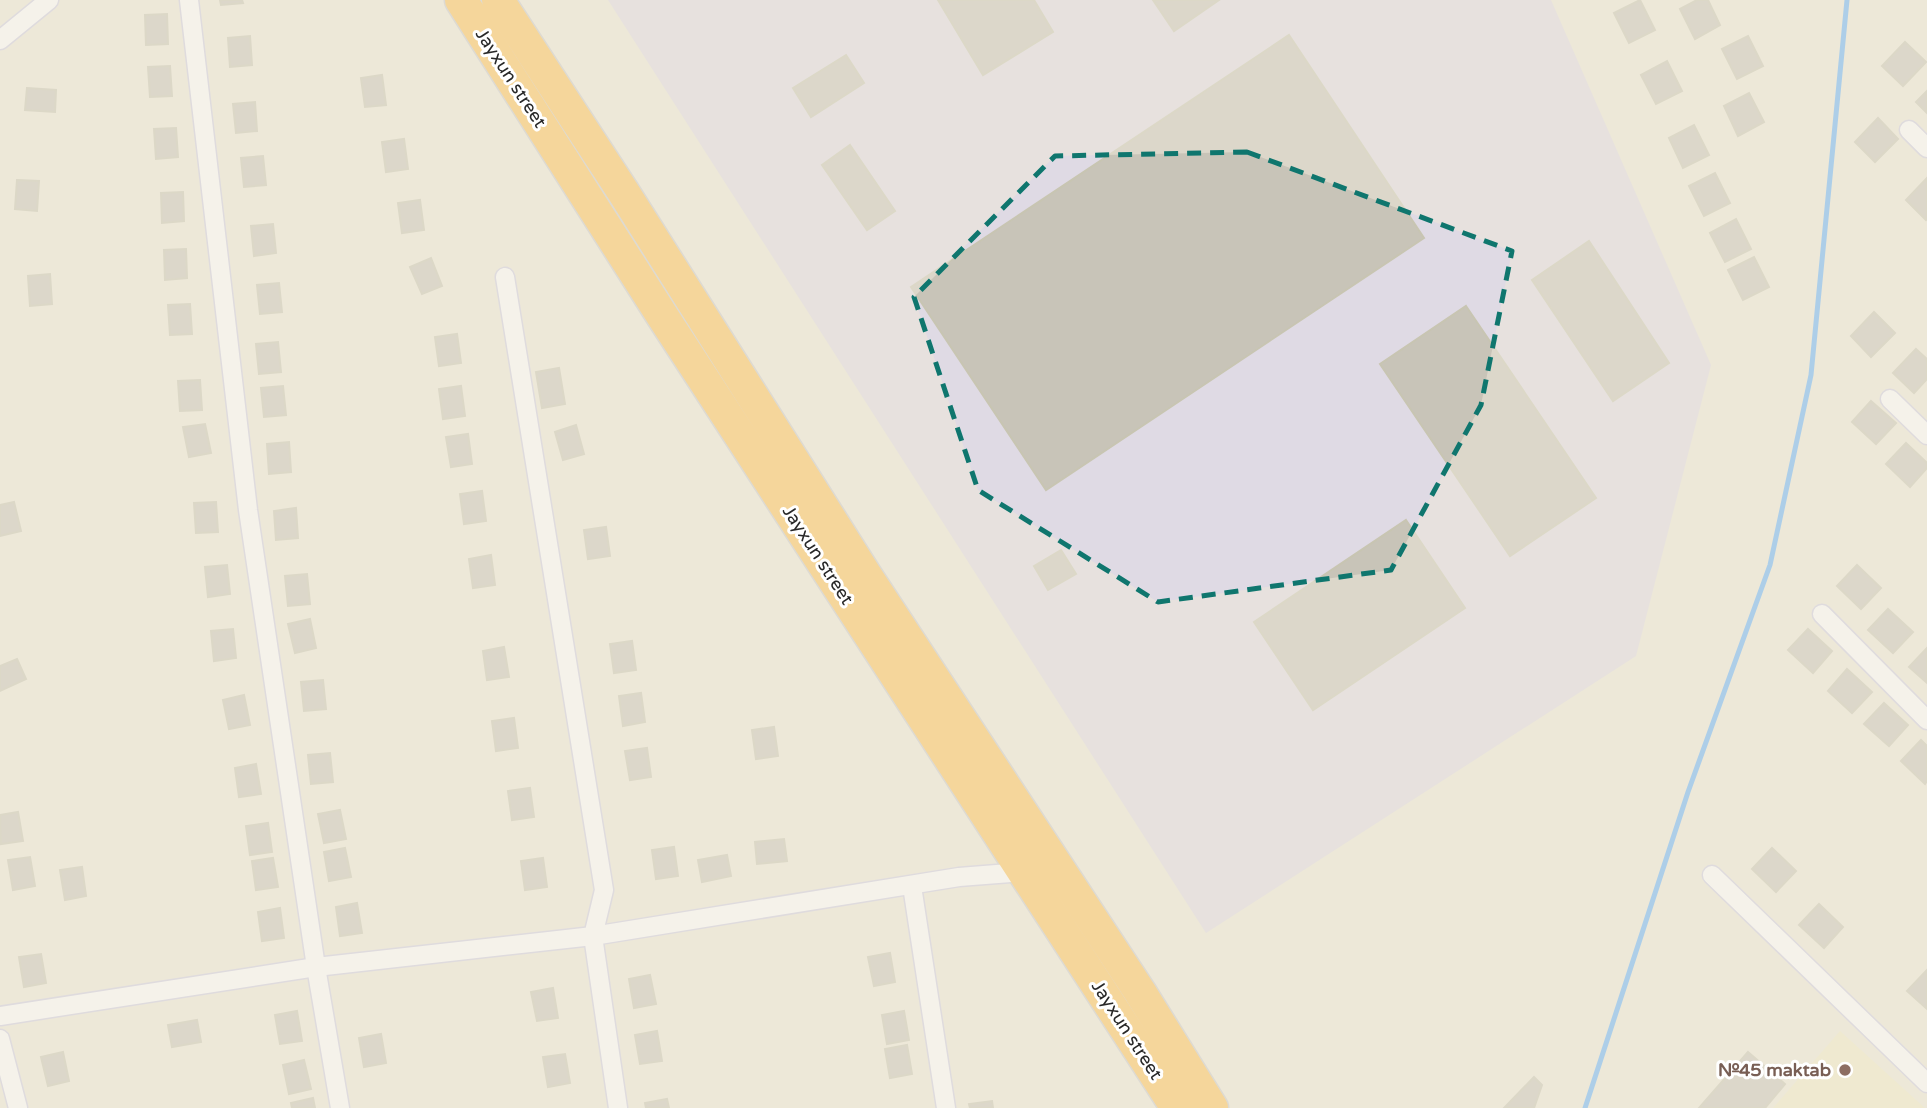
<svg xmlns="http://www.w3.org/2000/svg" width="1927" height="1108" font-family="'Varela Round',sans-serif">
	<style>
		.industrial { fill: #dfdae4 }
		.education { fill: #f1ecc5 }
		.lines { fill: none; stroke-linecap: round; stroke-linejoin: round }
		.stream { stroke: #5fb0fb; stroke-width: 5 }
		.building { fill: #c8c4b8; stroke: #c8c5b2; stroke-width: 2 }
		.street-casing { stroke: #cecde3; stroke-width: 21 }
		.highway-casing { stroke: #cbcbcb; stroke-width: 35 }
		.street { stroke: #fff; stroke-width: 18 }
		.highway { stroke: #ffc151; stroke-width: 32 }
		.marked { fill: none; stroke: #0f766e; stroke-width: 5; stroke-dasharray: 14 9; stroke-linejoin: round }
		.education-dot { fill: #8d6e63; stroke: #fff; stroke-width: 2.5 }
		.labels { text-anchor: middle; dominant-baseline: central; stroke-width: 6; stroke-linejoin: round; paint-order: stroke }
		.street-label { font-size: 18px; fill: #282828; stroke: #fff }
		.education-label { font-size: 18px; font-weight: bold; fill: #785e54; stroke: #fff; text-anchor: end }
	</style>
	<rect width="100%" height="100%" fill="#ede8d8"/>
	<!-- industrial -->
	<path class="industrial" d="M608,0H1551L1711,365L1636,656L1206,933Z"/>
	<!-- education -->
	<path class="education" d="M1840,1031L1925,1108H1773Z"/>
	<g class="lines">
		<!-- stream -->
		<path class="stream" d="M1585,1108L1688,792L1770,565L1811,375L1847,0"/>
	</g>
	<!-- building -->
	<g class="building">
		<path d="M220,0H242L243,3L221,5Z"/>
		<path d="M938,0H1034L1053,32L983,75Z"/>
		<path d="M1153,0H1219L1174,31Z"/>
		<path d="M1640,0L1655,30L1629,43L1614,13Z"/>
		<path d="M1697,0H1708L1720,25L1695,39L1680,9Z"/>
		<path d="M167,14L168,44L146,45L145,15Z"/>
		<path d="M1289,35L1424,238L1046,490L911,287Z"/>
		<path d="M250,36L252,65L230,67L228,38Z"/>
		<path d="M1748,36L1763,66L1737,79L1722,49Z"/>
		<path d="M1905,42L1926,62L1903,86L1882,66Z"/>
		<path d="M846,55L864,83L811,117L793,88Z"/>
		<path d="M1667,61L1682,91L1656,104L1641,75Z"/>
		<path d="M170,66L172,96L150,97L148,67Z"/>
		<path d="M382,75L386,105L365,107L361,78Z"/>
		<path d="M27,88L56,90L55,112L25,110Z"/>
		<path d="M1927,91V113L1916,102Z"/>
		<path d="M1749,93L1764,122L1738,136L1724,106Z"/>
		<path d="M255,102L257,131L236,133L233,104Z"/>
		<path d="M1878,118L1898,139L1875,162L1855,142Z"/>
		<path d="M1694,125L1709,155L1683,168L1669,138Z"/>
		<path d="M176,128L178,157L156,159L154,129Z"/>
		<path d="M404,139L408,169L386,172L382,142Z"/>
		<path d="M850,145L895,211L867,230L822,165Z"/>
		<path d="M263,156L266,185L244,187L241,158Z"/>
		<path d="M1715,173L1730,203L1704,216L1689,186Z"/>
		<path d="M1927,178V219L1926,220L1906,200Z"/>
		<path d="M17,180L39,181L37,211L15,209Z"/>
		<path d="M183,192L184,221L162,223L161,193Z"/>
		<path d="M420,200L424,230L402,233L398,203Z"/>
		<path d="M1736,219L1751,249L1725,262L1710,233Z"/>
		<path d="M273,224L276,253L254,256L251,226Z"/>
		<path d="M1589,241L1669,363L1613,401L1532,280Z"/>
		<path d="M186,249L187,278L165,280L164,250Z"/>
		<path d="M1754,257L1769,287L1743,300L1728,270Z"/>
		<path d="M431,258L442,286L422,294L410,267Z"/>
		<path d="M50,274L52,304L30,306L28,276Z"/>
		<path d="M279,283L282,312L260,314L257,285Z"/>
		<path d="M190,304L192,334L170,335L168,305Z"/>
		<path d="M1466,306L1596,498L1510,556L1380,364Z"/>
		<path d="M1874,312L1895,333L1871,357L1851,336Z"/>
		<path d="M457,334L461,363L439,366L435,337Z"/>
		<path d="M278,342L281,372L259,374L256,344Z"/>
		<path d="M1916,349L1927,359V379L1914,393L1893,373Z"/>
		<path d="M559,368L565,404L542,408L536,372Z"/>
		<path d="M200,380L202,410L180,411L178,381Z"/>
		<path d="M283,386L286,415L264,417L261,388Z"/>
		<path d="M461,386L465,416L443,419L439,389Z"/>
		<path d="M1871,401L1896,423L1876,444L1852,422Z"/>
		<path d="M205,424L211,453L189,457L183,427Z"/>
		<path d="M576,425L584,454L563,460L555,432Z"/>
		<path d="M468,434L472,464L451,467L446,437Z"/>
		<path d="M289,442L291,472L269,474L267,444Z"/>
		<path d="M1906,443L1927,463V468L1910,487L1886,464Z"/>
		<path d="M482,491L486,521L464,524L460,494Z"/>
		<path d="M14,502L21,531L0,536V505Z"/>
		<path d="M216,502L218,532L196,533L194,503Z"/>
		<path d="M296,508L298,538L276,540L274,511Z"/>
		<path d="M1406,520L1465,608L1313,710L1254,622Z"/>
		<path d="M606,527L610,556L588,559L584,530Z"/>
		<path d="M1061,550L1076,574L1048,590L1034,566Z"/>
		<path d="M491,555L495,585L473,588L469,559Z"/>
		<path d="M227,565L230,594L208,597L205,567Z"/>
		<path d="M1857,565L1881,588L1861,609L1837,586Z"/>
		<path d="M307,574L310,604L288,606L285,576Z"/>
		<path d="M1888,609L1913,632L1893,653L1868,630Z"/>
		<path d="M310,619L316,648L295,653L288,624Z"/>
		<path d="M233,629L236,658L214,661L211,631Z"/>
		<path d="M1808,629L1832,651L1813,673L1788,650Z"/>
		<path d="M632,641L636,670L614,673L610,644Z"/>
		<path d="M504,647L509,677L487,680L483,651Z"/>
		<path d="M1927,648V683L1909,667Z"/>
		<path d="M17,659L26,679L0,691V666Z"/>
		<path d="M1847,669L1872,692L1852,713L1828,691Z"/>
		<path d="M323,680L326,709L304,711L301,682Z"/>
		<path d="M641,693L645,722L623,726L619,696Z"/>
		<path d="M244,695L250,725L229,729L223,700Z"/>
		<path d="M1884,703L1908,725L1889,746L1864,724Z"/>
		<path d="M514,718L518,748L496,751L492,721Z"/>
		<path d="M774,727L778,756L756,759L752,730Z"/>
		<path d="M1921,740L1927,746V781L1925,784L1901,761Z"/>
		<path d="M647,748L651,777L630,780L625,751Z"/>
		<path d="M330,753L333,782L311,784L308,755Z"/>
		<path d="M256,764L261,794L239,797L235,768Z"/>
		<path d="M530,788L534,817L512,820L508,791Z"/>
		<path d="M340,810L346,839L324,843L318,814Z"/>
		<path d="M18,812L23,841L1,844L0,815Z"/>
		<path d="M268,823L272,852L250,855L246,826Z"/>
		<path d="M784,839L787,861L757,864L755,842Z"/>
		<path d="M674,847L678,876L656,879L652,850Z"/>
		<path d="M345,848L351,877L329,881L324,852Z"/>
		<path d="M1772,848L1796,871L1776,892L1752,869Z"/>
		<path d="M727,855L731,876L702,882L698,860Z"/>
		<path d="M30,857L35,886L13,890L8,860Z"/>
		<path d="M273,858L278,887L256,890L252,861Z"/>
		<path d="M543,858L547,887L525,890L521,861Z"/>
		<path d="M82,867L86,896L65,900L60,870Z"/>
		<path d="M357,903L362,933L340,936L336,907Z"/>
		<path d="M1819,904L1843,927L1824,948L1799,925Z"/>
		<path d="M280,908L284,938L262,941L258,912Z"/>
		<path d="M890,953L895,982L874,986L868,957Z"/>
		<path d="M41,954L46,983L24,987L19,957Z"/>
		<path d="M1927,970V1009L1907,991Z"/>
		<path d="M650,975L656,1004L634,1008L629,979Z"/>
		<path d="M553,988L558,1018L537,1021L531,992Z"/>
		<path d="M297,1011L302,1041L280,1044L275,1015Z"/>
		<path d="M904,1011L909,1040L887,1044L882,1015Z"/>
		<path d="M197,1020L201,1042L172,1047L168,1025Z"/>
		<path d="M657,1031L662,1061L640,1064L635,1035Z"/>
		<path d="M381,1034L386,1063L364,1067L359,1038Z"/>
		<path d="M907,1045L912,1074L890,1078L885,1049Z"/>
		<path d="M63,1052L69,1081L48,1086L41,1057Z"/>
		<path d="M1748,1052L1785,1084L1765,1108H1699Z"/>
		<path d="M565,1054L570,1083L548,1087L543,1057Z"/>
		<path d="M304,1060L311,1089L289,1094L283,1065Z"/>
		<path d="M1534,1077L1542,1085L1534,1108H1504Z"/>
		<path d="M313,1098L315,1108H292L291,1103Z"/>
		<path d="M667,1099L669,1108H646L645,1103Z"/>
		<path d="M992,1101L993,1108H970L969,1104Z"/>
	</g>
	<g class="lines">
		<!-- street casing -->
		<g class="street-casing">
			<g id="street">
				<path d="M189,0L248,510L316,967L340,1108"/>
				<path d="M0,40L49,0"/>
				<path d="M1909,130L1927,148"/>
				<path d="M505,277L604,890L593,936L618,1108"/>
				<path d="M1890,399L1927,435"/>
				<path d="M1822,614L1927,720"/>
				<path d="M1712,875L1927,1083"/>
				<path d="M912,886L946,1108"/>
				<path d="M0,1016L316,967L593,936L959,877L1023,872"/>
				<path d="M0,1039L18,1108"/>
			</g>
		</g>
		<!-- highway casing -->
		<g class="highway-casing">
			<g id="highway">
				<path d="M461,0L663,317L1177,1108"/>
				<path d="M498,0L624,193L865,574L1140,992L1212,1108"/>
			</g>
		</g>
		<!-- street -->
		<use href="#street" class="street"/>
		<!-- highway -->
		<use href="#highway" class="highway"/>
	</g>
	<!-- marked area -->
	<path d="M0 0H1927V1108H0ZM1247,152L1512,251L1481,405L1391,570L1158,602L978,490L914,297L1055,156Z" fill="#ede8d8" fill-opacity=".55" fill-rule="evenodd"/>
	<path class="marked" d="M1247,152L1512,251L1481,405L1391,570L1158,602L978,490L914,297L1055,156Z"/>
	<!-- markers -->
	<circle class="education-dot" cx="1845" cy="1070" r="7"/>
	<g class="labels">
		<!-- street labels -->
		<g class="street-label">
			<text transform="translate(511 78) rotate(57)">Jayxun street</text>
			<text transform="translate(818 555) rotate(57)">Jayxun street</text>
			<text transform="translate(1127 1030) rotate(57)">Jayxun street</text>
		</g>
		<!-- education labels -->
		<g class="education-label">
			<text x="1831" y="1070">№45 maktab</text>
		</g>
	</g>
</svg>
